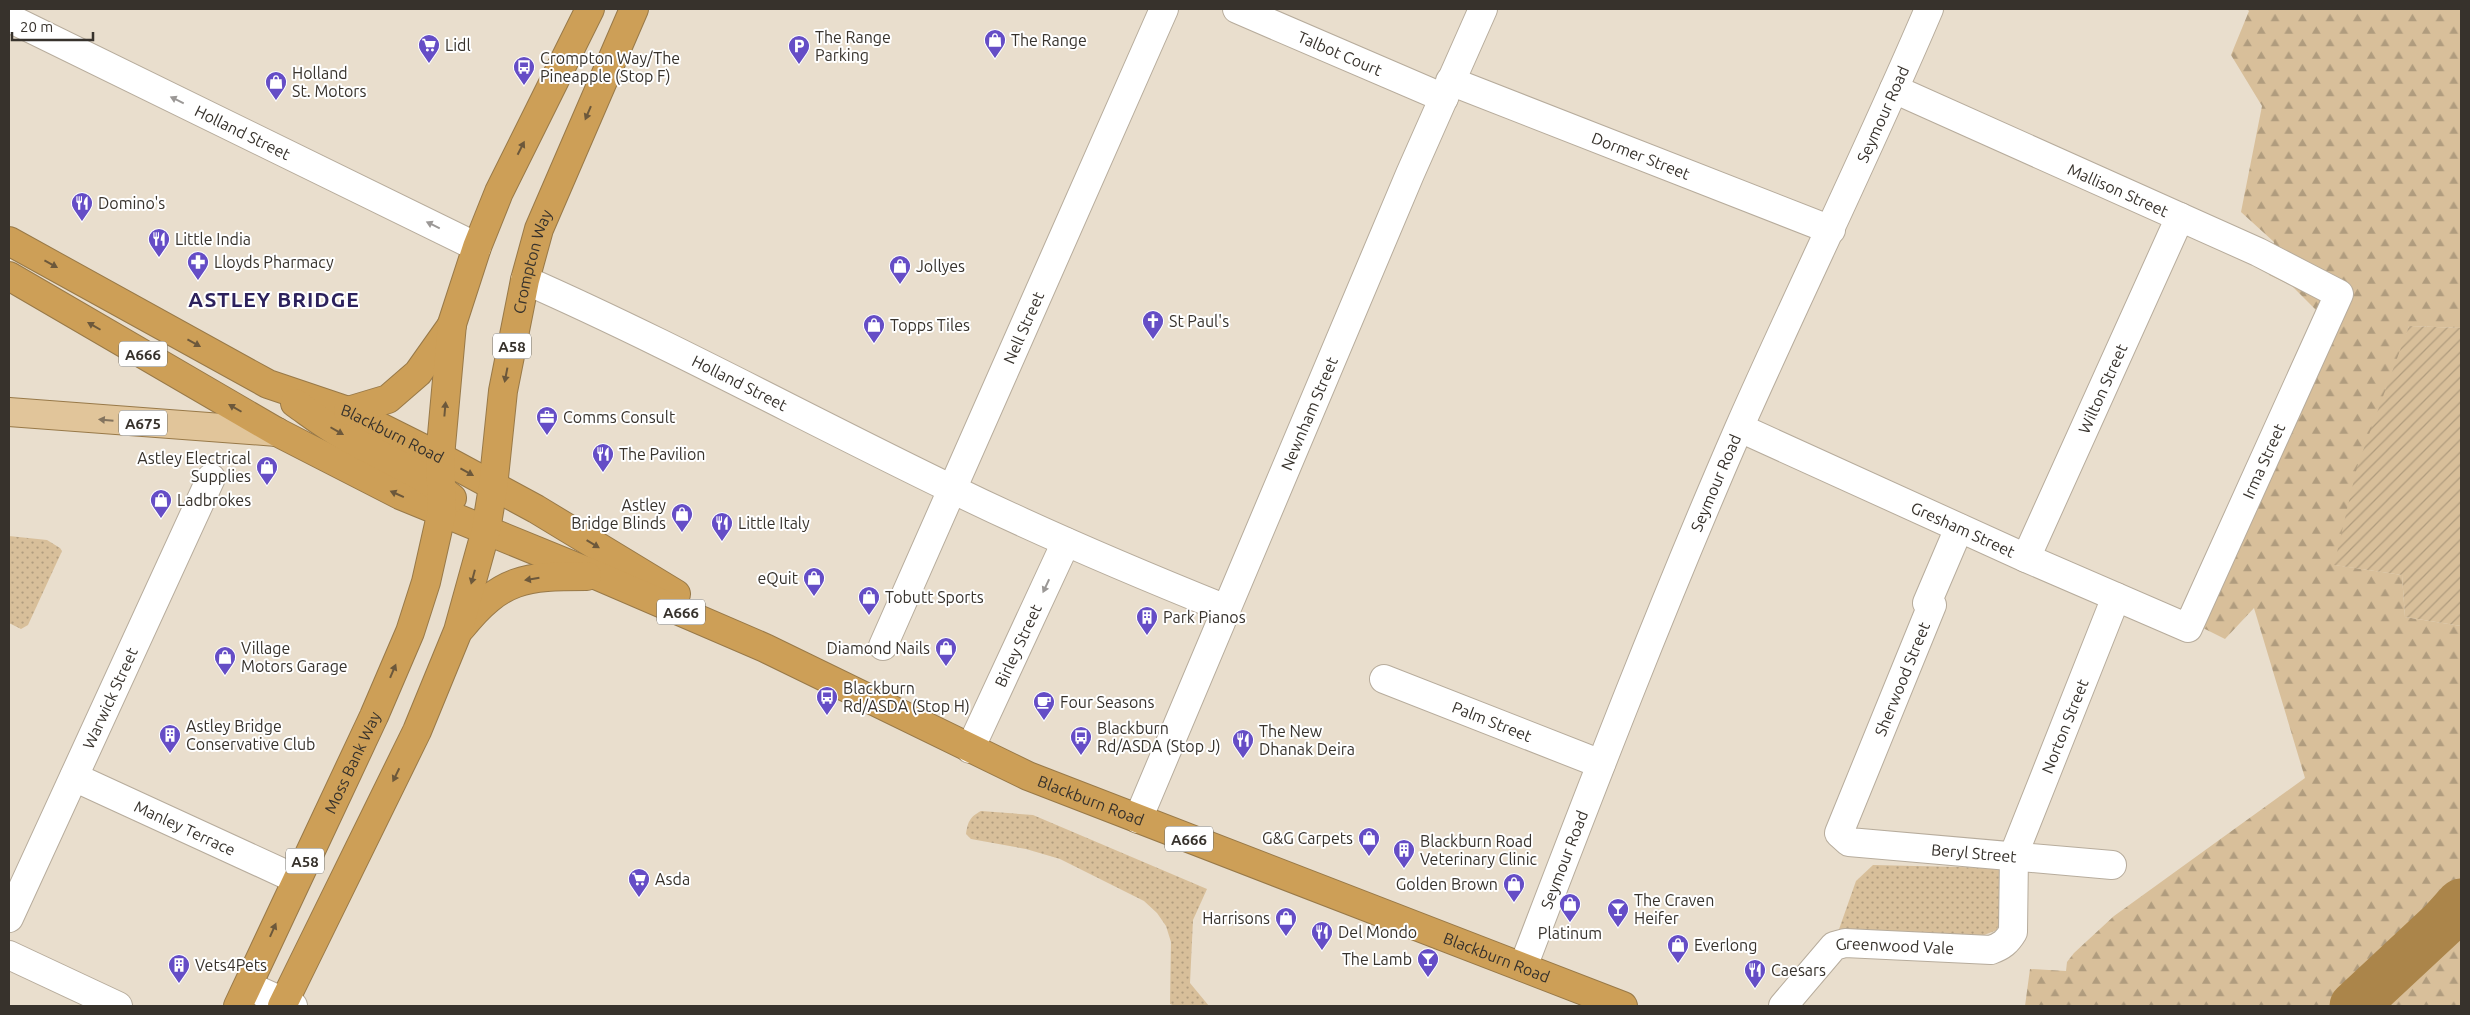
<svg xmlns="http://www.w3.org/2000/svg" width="2470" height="1015" font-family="Ubuntu,sans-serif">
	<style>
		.grass { fill: url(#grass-dots) }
		.forest { fill: url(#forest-firs) }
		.garden { fill: url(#garden-furrows) }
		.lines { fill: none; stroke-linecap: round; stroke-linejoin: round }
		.river { stroke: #ab854a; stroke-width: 49 }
		.minor-casing { stroke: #b7ac9c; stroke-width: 30 }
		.major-casing { stroke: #987948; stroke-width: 30 }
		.highway-casing { stroke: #987948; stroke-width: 30 }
		.minor { stroke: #fff; stroke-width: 28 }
		.major { stroke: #e1c59a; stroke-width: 28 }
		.highway { stroke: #cd9f57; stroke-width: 28 }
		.oneway { fill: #9b9896 }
		.oneway2 { fill: #6c583b }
		.oneway3 { fill: #84745e }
		.labels { text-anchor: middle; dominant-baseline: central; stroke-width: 4; stroke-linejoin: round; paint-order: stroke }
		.shield { fill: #fff; stroke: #73706b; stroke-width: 1 }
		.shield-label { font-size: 15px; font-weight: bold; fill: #37322c }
		.poi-label { font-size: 16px; fill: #37322c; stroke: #fff; text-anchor: start }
		.street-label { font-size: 16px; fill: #37322c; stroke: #fff }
		.district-label { font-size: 21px; font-weight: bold; letter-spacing: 1px; fill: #2c215c; stroke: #fff }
	</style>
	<defs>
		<pattern id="grass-dots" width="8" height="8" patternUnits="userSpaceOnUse" patternTransform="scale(1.25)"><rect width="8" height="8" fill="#d8bf9a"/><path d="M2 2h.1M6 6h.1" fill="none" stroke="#b09c7e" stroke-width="1.8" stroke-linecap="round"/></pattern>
		<pattern id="forest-firs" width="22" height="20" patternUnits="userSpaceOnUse" patternTransform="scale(1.25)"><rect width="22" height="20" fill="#d8bf9a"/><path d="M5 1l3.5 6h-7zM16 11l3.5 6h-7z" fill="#b09c7e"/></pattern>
		<pattern id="garden-furrows" width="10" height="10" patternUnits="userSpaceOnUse" patternTransform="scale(1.25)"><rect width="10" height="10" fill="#d8bf9a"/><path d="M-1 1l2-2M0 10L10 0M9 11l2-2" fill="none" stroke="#b09c7e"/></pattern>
	</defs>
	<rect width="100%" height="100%" fill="#e9decd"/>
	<!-- grass -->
	<g class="grass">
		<path d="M9,536L47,540L60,548L62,551L28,625L21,629L9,623Z"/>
		<path d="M981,811L1033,815L1207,889L1193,920L1190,983L1209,1006H1175L1170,1004L1171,942L1166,926L1157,913L1144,901L1060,859L1026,849L971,839L966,834C968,821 970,817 981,811Z"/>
		<path d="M1873,865L2001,868L2000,919L1997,930L1974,939L1837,935L1856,881Z"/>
	</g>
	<!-- forest -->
	<path class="forest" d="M2247,9H2461V328L2409,326L2335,565L2402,575L2405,617L2461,626V1006H2025L2030,969L2066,971L2067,962L2074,953L2114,916L2305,778L2254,608L2225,639L2181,617L2319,313L2292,286L2269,275L2274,242L2241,212L2262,106L2231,55L2249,11Z"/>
	<!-- garden -->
	<path class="garden" d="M2409,326L2461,328V626L2405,617L2402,575L2334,565L2357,467Z"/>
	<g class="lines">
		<!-- river -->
		<path class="river" d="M2354,1006L2443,923L2461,903"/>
		<!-- minor casing -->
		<g class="minor-casing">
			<g id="minor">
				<path id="s1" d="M1237,9L1444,98"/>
				<path id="s2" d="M9,18L477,247"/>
				<path id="s3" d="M1450,81L1831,230"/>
				<path id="s4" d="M525,280C670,344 809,420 952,489C1042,533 1134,572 1226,609"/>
				<path id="s5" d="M1740,428L2026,558L2188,628L2339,294L2258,252L1894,89"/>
				<path id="s6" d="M1959,528L1927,603L1932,605L1839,833L1849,842L2112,865"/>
				<path id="s7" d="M2026,558L2180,217"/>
				<path id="s8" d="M883,646L1164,9"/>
				<path id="s9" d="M1384,679L1601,764"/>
				<path id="s10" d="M970,749L1066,542"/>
				<path id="s11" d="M74,777L296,879"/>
				<path id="s12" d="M1138,819L1410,174L1483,9"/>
				<path id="s13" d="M9,918L211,478"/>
				<path d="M9,955L118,1006"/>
				<path id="s14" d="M1523,967C1592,786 1662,605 1739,428C1801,288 1869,150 1929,9"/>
				<path d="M248,986L293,1006"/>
				<path id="s15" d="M1783,1006L1834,946L1845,943L1991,950C2002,946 2007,942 2013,932L2014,854L2116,597"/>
			</g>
		</g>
		<!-- major casing -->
		<g class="major-casing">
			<path id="major" d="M9,412L277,432"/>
		</g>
		<!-- highway casing -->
		<g class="highway-casing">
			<g id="highway">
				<path id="s16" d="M9,241L268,384L348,411L440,457L536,509L676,594"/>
				<path id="s17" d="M9,276L277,432L400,495L598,576L765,648L1028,776L1623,1006"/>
				<path d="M295,403C308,412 322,423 336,431C374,454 418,470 452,498"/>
				<path d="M348,411L388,399L418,373L452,325"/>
				<path d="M461,628C501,578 525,576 587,576"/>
				<path id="s18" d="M238,1006L374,716L410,632L426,582L442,511L440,457L452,324L477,247L499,192L590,9"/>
				<path id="s19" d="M282,1006L417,731L458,631L486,530L493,487L503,391L525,280L539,229L634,9"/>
			</g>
		</g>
		<!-- minor -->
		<use href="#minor" class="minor"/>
		<!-- major -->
		<use href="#major" class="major"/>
		<!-- highway -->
		<use href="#highway" class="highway"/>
	</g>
	<!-- one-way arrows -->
	<defs><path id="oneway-solid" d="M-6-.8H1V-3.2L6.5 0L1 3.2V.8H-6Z" transform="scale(1.25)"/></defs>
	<g class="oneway">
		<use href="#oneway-solid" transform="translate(177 100) rotate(-154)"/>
		<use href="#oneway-solid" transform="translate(433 225) rotate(-154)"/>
		<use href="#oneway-solid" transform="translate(1046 586) rotate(115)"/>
	</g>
	<g class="oneway2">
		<use href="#oneway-solid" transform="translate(588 113) rotate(113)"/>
		<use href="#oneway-solid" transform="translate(521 148) rotate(-63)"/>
		<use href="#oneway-solid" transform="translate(51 264) rotate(29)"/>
		<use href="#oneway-solid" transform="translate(94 326) rotate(-150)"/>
		<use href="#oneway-solid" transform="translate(194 343) rotate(29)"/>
		<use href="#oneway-solid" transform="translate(506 375) rotate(101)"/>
		<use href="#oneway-solid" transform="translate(235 408) rotate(-150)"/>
		<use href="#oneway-solid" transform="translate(445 409) rotate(-85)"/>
		<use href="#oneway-solid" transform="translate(337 431) rotate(30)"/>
		<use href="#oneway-solid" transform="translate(467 472) rotate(29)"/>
		<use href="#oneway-solid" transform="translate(397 494) rotate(-156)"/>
		<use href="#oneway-solid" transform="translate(593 544) rotate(31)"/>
		<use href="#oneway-solid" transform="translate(473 577) rotate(105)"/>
		<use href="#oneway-solid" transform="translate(532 579) rotate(171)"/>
		<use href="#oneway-solid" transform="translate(393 671) rotate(-67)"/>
		<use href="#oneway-solid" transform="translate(396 775) rotate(116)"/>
		<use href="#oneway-solid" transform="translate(273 930) rotate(-66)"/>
	</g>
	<use class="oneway3" href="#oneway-solid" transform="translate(106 420) rotate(-175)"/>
	<!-- icons -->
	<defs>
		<g id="shop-pin" transform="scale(1.125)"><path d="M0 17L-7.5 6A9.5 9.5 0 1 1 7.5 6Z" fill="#654dc6" stroke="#fff"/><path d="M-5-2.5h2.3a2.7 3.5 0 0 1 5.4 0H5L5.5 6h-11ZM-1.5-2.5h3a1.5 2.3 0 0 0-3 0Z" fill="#fff"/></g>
		<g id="supermarket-pin" transform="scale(1.125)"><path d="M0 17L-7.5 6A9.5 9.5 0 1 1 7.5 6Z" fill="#654dc6" stroke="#fff"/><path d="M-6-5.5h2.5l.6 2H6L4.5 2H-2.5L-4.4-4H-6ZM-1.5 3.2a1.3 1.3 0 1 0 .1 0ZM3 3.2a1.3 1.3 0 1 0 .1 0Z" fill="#fff"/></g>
		<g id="parking-pin" transform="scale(1.125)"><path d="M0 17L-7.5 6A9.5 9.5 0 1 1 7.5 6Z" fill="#654dc6" stroke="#fff"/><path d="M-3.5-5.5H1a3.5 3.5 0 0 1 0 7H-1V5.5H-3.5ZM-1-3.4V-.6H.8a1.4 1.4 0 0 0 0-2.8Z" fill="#fff"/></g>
		<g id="bus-pin" transform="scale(1.125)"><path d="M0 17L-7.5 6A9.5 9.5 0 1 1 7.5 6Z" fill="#654dc6" stroke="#fff"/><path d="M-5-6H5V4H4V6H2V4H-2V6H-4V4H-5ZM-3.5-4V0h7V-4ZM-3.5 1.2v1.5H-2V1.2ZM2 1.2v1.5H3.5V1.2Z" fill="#fff"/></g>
		<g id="restaurant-pin" transform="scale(1.125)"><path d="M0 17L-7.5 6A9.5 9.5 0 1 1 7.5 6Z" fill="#654dc6" stroke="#fff"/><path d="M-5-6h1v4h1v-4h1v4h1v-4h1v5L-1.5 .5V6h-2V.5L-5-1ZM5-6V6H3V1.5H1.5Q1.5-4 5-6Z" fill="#fff"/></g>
		<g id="pharmacy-pin" transform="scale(1.125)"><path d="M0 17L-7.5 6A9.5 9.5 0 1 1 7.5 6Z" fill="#654dc6" stroke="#fff"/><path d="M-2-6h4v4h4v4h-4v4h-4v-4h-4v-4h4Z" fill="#fff"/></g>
		<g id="church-pin" transform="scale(1.125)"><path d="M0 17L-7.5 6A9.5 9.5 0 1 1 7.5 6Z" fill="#654dc6" stroke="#fff"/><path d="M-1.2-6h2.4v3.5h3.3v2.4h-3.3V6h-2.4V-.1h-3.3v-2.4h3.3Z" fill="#fff"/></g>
		<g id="office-pin" transform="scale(1.125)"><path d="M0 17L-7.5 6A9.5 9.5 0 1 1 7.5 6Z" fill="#654dc6" stroke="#fff"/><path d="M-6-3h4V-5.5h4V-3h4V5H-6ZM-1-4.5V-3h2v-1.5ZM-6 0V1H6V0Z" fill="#fff"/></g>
		<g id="building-pin" transform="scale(1.125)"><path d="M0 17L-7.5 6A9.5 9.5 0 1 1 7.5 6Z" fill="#654dc6" stroke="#fff"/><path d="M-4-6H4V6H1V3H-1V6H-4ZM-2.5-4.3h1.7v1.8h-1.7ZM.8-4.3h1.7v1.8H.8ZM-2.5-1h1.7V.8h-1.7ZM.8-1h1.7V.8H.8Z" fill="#fff"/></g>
		<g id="cafe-pin" transform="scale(1.125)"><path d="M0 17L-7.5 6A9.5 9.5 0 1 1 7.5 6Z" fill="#654dc6" stroke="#fff"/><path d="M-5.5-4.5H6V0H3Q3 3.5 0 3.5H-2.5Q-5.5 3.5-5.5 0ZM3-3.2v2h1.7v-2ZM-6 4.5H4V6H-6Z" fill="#fff"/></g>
		<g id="bar-pin" transform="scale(1.125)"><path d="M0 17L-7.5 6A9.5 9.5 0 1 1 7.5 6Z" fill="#654dc6" stroke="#fff"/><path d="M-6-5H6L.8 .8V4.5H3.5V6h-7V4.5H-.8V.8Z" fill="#fff"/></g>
	</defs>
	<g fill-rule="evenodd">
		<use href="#shop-pin" x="995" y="40"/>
		<use href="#supermarket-pin" x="429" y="45"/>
		<use href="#parking-pin" x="799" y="46"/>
		<use href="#bus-pin" x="524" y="67"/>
		<use href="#shop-pin" x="276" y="82"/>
		<use href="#restaurant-pin" x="82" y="203"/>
		<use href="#restaurant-pin" x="159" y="239"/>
		<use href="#pharmacy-pin" x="198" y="262"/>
		<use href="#shop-pin" x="900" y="266"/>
		<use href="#church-pin" x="1153" y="321"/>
		<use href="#shop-pin" x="874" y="325"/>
		<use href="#office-pin" x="547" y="417"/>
		<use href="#restaurant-pin" x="603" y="454"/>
		<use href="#shop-pin" x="267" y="467"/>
		<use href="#shop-pin" x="161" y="500"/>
		<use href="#shop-pin" x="682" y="514"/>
		<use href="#restaurant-pin" x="722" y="523"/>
		<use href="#shop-pin" x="814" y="578"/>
		<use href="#shop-pin" x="869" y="597"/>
		<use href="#building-pin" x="1147" y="617"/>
		<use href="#shop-pin" x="946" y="648"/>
		<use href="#shop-pin" x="225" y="657"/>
		<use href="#bus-pin" x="827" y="697"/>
		<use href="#cafe-pin" x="1044" y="702"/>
		<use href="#building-pin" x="170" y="735"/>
		<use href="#bus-pin" x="1081" y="737"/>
		<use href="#restaurant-pin" x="1243" y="740"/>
		<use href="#shop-pin" x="1369" y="838"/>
		<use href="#building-pin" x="1404" y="850"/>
		<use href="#supermarket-pin" x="639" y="879"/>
		<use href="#shop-pin" x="1514" y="884"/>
		<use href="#shop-pin" x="1570" y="904"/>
		<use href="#bar-pin" x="1618" y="909"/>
		<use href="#shop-pin" x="1286" y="918"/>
		<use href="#restaurant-pin" x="1322" y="932"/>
		<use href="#shop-pin" x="1678" y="945"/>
		<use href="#bar-pin" x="1428" y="959"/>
		<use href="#building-pin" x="179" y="965"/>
		<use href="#restaurant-pin" x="1755" y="970"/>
	</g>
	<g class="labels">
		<!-- shield labels -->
		<g class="shield">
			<rect x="493" y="333.5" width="38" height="25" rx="4"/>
			<rect x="119" y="341.5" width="48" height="25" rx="4"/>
			<rect x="119" y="410.5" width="48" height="25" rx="4"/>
			<rect x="657" y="599.5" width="48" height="25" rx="4"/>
			<rect x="1165" y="826.5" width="48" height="25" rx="4"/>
			<rect x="286" y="848.5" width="38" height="25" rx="4"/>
		</g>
		<g class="shield-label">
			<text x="512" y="346">A58</text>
			<text x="143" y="354">A666</text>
			<text x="143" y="423">A675</text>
			<text x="681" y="612">A666</text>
			<text x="1189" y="839">A666</text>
			<text x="305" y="861">A58</text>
		</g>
		<!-- poi labels -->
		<g class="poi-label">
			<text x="815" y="37">The Range<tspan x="815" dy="18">Parking</tspan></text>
			<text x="1011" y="40">The Range</text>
			<text x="445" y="45">Lidl</text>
			<text x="540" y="58">Crompton Way/The<tspan x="540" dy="18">Pineapple (Stop F)</tspan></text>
			<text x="292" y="73">Holland<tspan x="292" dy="18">St. Motors</tspan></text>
			<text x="98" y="203">Domino's</text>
			<text x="175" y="239">Little India</text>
			<text x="214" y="262">Lloyds Pharmacy</text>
			<text x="916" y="266">Jollyes</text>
			<text x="1169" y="321">St Paul's</text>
			<text x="890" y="325">Topps Tiles</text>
			<text x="563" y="417">Comms Consult</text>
			<text x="619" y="454">The Pavilion</text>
			<text x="251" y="458" text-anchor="end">Astley Electrical<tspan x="251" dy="18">Supplies</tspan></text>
			<text x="177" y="500">Ladbrokes</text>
			<text x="666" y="505" text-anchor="end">Astley<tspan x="666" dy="18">Bridge Blinds</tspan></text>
			<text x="738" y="523">Little Italy</text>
			<text x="798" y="578" text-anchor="end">eQuit</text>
			<text x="885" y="597">Tobutt Sports</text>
			<text x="1163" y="617">Park Pianos</text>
			<text x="241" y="648">Village<tspan x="241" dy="18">Motors Garage</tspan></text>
			<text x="930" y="648" text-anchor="end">Diamond Nails</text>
			<text x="843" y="688">Blackburn<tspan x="843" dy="18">Rd/ASDA (Stop H)</tspan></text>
			<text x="1060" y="702">Four Seasons</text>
			<text x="186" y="726">Astley Bridge<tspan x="186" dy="18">Conservative Club</tspan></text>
			<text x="1097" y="728">Blackburn<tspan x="1097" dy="18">Rd/ASDA (Stop J)</tspan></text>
			<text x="1259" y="731">The New<tspan x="1259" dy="18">Dhanak Deira</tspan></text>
			<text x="1353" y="838" text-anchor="end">G&amp;G Carpets</text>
			<text x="1420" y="841">Blackburn Road<tspan x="1420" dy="18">Veterinary Clinic</tspan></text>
			<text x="655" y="879">Asda</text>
			<text x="1498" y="884" text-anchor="end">Golden Brown</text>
			<text x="1634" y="900">The Craven<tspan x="1634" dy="18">Heifer</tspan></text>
			<text x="1270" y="918" text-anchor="end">Harrisons</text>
			<text x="1338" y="932">Del Mondo</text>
			<text x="1570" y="933" text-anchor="middle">Platinum</text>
			<text x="1694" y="945">Everlong</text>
			<text x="1412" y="959" text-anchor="end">The Lamb</text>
			<text x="195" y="965">Vets4Pets</text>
			<text x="1771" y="970">Caesars</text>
		</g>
		<!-- street labels -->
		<g class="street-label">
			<text stroke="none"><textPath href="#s1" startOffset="112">Talbot Court</textPath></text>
			<text stroke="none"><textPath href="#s14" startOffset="926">Seymour Road</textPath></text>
			<text stroke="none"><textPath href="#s2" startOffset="260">Holland Street</textPath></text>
			<text stroke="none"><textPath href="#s3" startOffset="205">Dormer Street</textPath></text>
			<text transform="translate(2118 190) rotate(24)">Mallison Street</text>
			<text stroke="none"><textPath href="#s19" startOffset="792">Crompton Way</textPath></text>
			<text stroke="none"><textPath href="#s8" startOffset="348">Nell Street</textPath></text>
			<text stroke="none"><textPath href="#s4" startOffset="238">Holland Street</textPath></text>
			<text stroke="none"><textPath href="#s7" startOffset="186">Wilton Street</textPath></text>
			<text stroke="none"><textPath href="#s12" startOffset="440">Newnham Street</textPath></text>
			<text stroke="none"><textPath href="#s16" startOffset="430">Blackburn Road</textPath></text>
			<text stroke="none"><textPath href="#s5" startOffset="674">Irma Street</textPath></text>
			<text stroke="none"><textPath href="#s14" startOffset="521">Seymour Road</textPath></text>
			<text stroke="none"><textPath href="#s5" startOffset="245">Gresham Street</textPath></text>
			<text stroke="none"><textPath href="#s10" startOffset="114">Birley Street</textPath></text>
			<text transform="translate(1902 679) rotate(-68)">Sherwood Street</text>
			<text stroke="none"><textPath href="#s13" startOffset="242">Warwick Street</textPath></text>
			<text stroke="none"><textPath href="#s9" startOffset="116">Palm Street</textPath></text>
			<text stroke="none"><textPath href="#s15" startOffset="481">Norton Street</textPath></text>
			<text stroke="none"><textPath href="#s18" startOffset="269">Moss Bank Way</textPath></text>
			<text stroke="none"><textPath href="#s17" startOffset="1204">Blackburn Road</textPath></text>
			<text stroke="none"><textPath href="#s11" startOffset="122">Manley Terrace</textPath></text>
			<text stroke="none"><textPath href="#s6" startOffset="472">Beryl Street</textPath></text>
			<text stroke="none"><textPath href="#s14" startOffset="115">Seymour Road</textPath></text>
			<text stroke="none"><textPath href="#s15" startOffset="140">Greenwood Vale</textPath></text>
			<text stroke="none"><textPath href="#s17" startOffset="1639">Blackburn Road</textPath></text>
		</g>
		<!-- district labels -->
		<g class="district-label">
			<text x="274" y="299">ASTLEY BRIDGE</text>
		</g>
	</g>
	<!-- border -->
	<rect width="2470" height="1015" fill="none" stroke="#37322c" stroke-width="20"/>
	<!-- scale -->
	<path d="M12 32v8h81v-8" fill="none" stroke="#37322c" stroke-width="2.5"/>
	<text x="20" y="32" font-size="15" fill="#37322c" stroke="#ffffff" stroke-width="4" paint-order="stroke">20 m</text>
</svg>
